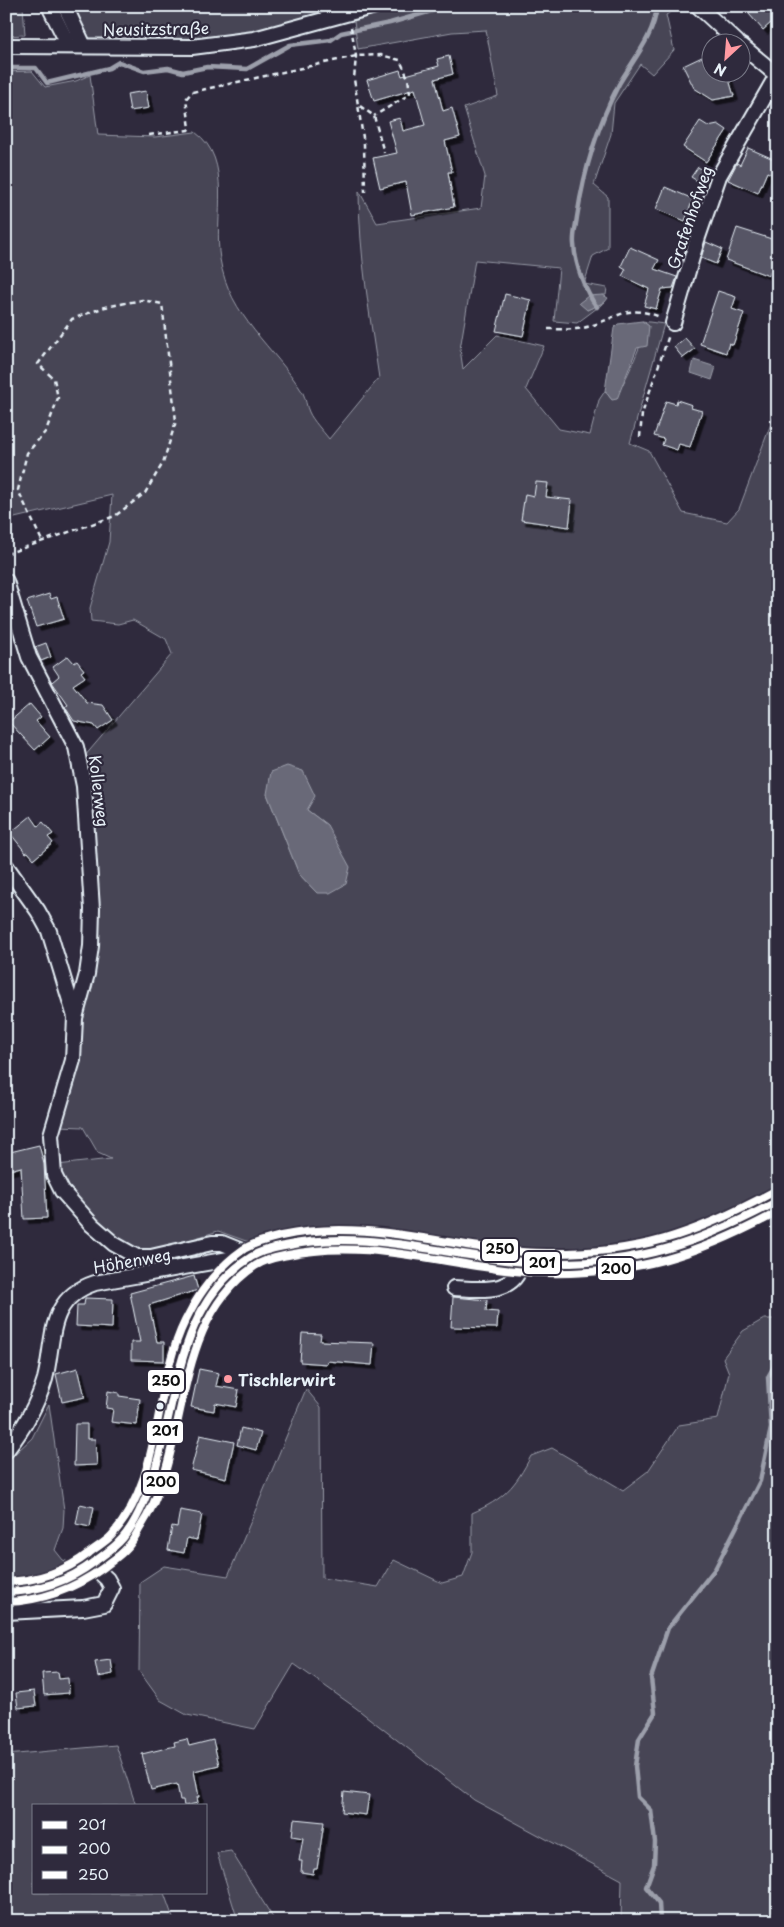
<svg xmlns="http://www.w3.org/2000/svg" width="784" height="1927" font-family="'Playpen Sans',sans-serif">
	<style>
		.green { fill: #464455; stroke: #979aa6; fill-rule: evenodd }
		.water { fill: #696978; stroke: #9c9fab }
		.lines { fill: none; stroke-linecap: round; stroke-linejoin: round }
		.stream { stroke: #9c9fab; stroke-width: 4.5 }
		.building { fill: #575565; stroke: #e8f1f8; filter: url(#shadow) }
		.minor-casing { stroke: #e8f1f8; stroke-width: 18 }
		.major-casing { stroke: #e8f1f8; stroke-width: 22 }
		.path { stroke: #e8f1f8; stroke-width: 2.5; stroke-dasharray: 5 4; stroke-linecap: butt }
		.minor { stroke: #2f2a3d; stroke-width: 14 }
		.major { stroke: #2f2a3d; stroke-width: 19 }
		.bus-1-casing { stroke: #2f2a3d; stroke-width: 11 }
		.bus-2-casing { stroke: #2f2a3d; stroke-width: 11 }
		.bus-3-casing { stroke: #2f2a3d; stroke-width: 11 }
		.bus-1 { stroke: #fff; stroke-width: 8 }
		.bus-2 { stroke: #fff; stroke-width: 8 }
		.bus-3 { stroke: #fff; stroke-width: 8 }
		.poi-dot { fill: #ff9aa2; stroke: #2f2a3d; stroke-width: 2 }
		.bus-dot { fill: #e8f1f8; stroke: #2f2a3d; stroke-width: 2 }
		.labels { text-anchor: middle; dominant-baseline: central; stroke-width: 4.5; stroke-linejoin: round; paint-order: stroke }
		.street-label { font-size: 16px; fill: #e8f1f8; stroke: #2f2a3d }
		.poi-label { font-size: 16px; font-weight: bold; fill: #e8f1f8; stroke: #2f2a3d; text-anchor: start }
		.line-badge { stroke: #2f2a3d; stroke-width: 2 }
		.pale-badge-label { font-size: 14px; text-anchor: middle; font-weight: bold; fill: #111 }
	</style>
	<defs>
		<filter id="shadow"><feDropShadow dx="4.5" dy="4.5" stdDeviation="0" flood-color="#0009"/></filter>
	</defs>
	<rect width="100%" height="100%" fill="#2f2a3d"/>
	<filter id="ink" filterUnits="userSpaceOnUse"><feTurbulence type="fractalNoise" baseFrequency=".02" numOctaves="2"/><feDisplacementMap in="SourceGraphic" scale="10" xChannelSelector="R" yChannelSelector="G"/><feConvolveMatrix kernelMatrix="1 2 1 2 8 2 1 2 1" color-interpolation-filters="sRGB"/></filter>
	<g filter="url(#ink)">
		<!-- green -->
		<g class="green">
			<path d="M6,6H23L25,35L6,36Z"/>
			<path d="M71,6H344L310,15L313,23L254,39L90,46Z"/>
			<path d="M402,6H680L666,15L674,50L652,74L640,64L614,103L611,134L594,185L608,197V248L593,256L584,284L607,288L606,295H603L587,310L605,302L577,323L554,321L559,268L475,260L460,349L463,369L497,335L544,346L526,389L559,429L590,435L599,400L605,391L612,400C630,378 636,351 649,326L642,321L664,324L630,443L649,451L683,513L727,522L739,509L778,405V1191L747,1207L685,1233L633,1247L602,1252L530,1254L317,1231L278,1236L260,1243L246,1241L218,1231L146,1254L125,1246L74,1200L57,1165L111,1159L98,1153L83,1127L58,1126L94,966L84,757L172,654L166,639L133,620L118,624L91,621L90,608L109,542L112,495L6,520V72L32,71L45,87L76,81L90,75L98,135L155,137L195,132C234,160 213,219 220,259C229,317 274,346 303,393C306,399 306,406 309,412C313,421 323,431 329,439L379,378C370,316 359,254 359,191L377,223L481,208L485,176L464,108L498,96L486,30L452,32L358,49L354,21ZM267,794L307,810L327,825L317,893L299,874Z"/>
			<path d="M764,1319H778V1921H621L622,1880L474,1800L356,1708L294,1664L255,1729L187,1715L160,1700L139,1671L140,1582L164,1566L228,1576L306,1389L321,1407L322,1578L378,1587L394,1560L442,1583L463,1577L472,1552V1513C504,1499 515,1487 531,1456L552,1448L623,1490L648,1471L679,1425L718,1419L729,1373L723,1358L743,1331Z"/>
			<path d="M49,1404L64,1510L63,1528L55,1550L63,1560L78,1565L35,1582L6,1585V1462L32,1438Z"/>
			<path d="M116,1745L136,1806H34V1893H164L174,1921H6V1755Z"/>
			<path d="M231,1851L275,1921H238L217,1853Z"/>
		</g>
		<!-- water -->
		<g class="water">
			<path d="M603,295L608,298L605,302L587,310L579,303L588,296Z"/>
			<path d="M642,321L649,326L647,346L637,348L617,399L612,400L605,391L614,328L618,324Z"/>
			<path d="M694,360L716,367L712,380L691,373Z"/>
			<path d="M287,766L303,771L315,796L307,810L327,825L350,867L346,884L330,893H317L299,874L267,794L271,772Z"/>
		</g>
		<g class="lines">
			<!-- stream -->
			<g class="stream">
				<path d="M6,68H36L47,83L109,68L119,62L144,71L168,68L183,72L207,67L247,69L290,45L331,40L341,33L390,23L449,6"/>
				<path d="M597,307C585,292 575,264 574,244C573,235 576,226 577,217C584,171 597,126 619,84C634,58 654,37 657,6"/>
				<path d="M660,1921L659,1903L646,1887L654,1865L655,1842L651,1810L638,1797L635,1766L639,1739L655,1713L651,1678L668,1628L715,1569L760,1481L771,1428L768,1377L778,1359"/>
			</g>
		</g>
		<!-- building -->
		<g class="building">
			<path d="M742,6H778V28L772,22L763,30Z"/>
			<path d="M449,56L453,74L435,79L443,111L452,108L460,137L445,141L452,172H448L454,207L412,215L406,182L380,188L373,158L397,153L388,121L400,118L403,131L425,125L415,89L374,101L367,80L400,70L402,76L439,66L437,59Z"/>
			<path d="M702,57L712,72L723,78L728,76L734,96L713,100L694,88L683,66Z"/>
			<path d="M146,91L149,108L130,111L127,94Z"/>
			<path d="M700,121L708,126L718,124L727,130L706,162L683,147Z"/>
			<path d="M748,148L778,161V177L767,172L758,193L728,180L737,163L740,165Z"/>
			<path d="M698,167L709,174L702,184L691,177Z"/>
			<path d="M665,187L693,199L685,221L656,209Z"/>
			<path d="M737,228L778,241V249L769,276L726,260Z"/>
			<path d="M706,242L722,249L716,264L701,258Z"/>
			<path d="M630,247L659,260L654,269L677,277L673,288L662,289L656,309L644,306L649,289L622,276L626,269L621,266Z"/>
			<path d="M718,291L736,297L732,309L744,313L733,345L729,343L726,353L700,344Z"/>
			<path d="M505,294L531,300L523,336L496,331Z"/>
			<path d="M685,338L695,349L683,358L674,347Z"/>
			<path d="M677,400L692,405L691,408L702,411L690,447L679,444L677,450L662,445L664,439L654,436L666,401L676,404Z"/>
			<path d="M536,482L548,483L546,497L572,500L569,527L521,520L525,494L534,496Z"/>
			<path d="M49,594L51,599L57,597L64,619L36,627L27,601Z"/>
			<path d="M46,643L51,657L41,661L35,647Z"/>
			<path d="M68,656L74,663L77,661L84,670L81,672L85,677L73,685L87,703L103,705L113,720L98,730L94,725L74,721L65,707L68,705L52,682L59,676L53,667Z"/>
			<path d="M30,704L41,717L36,721L50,737L35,750L9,722Z"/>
			<path d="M31,816L38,826L43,822L53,834L48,837L53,843L34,859L28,852L26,853L10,833Z"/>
			<path d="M39,1145L44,1164L47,1218L24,1219L21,1167L6,1171V1153Z"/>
			<path d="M194,1276L198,1290L149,1305L157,1342H164V1361L131,1360V1342H140L130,1293Z"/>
			<path d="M453,1297L487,1300L486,1311L498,1312L497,1328L451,1327Z"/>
			<path d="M85,1298L113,1299L112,1328L76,1326L77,1305H84Z"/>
			<path d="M302,1333L321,1334L320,1341L374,1343L372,1365L327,1361V1364L300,1362Z"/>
			<path d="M78,1368L85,1397L62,1402L56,1374Z"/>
			<path d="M199,1369L219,1373L216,1386L239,1390L236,1407L215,1403L214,1411L191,1407Z"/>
			<path d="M108,1391L119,1393V1396L140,1399L137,1425L111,1422L113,1409L106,1408Z"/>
			<path d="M75,1424H87V1439H95L97,1465L74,1466Z"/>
			<path d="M241,1428L261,1433L256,1450L237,1445Z"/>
			<path d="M200,1435L234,1442L226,1478L191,1470Z"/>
			<path d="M80,1504L94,1507L90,1527L76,1524Z"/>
			<path d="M180,1510L202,1514L197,1540L187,1538L184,1553L168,1550L172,1526L177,1527Z"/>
			<path d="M111,1660L113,1674L98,1677L95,1662Z"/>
			<path d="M58,1672L59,1679L68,1678L69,1693L44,1695L42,1673Z"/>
			<path d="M34,1691L36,1706L18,1708L16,1693Z"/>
			<path d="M187,1739L189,1746L213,1740L219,1765L194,1771L199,1797H197L198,1803L184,1806L183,1800H180L177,1784L151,1790L142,1754L175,1746L174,1742Z"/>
			<path d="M344,1792L369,1795L366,1815L342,1812Z"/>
			<path d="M294,1819L324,1822L317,1869H314L313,1874L301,1872L302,1861H299L303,1838L292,1836Z"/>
		</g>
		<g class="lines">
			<!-- minor casing -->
			<g class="minor-casing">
				<g id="minor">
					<path d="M49,6L69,46"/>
					<path d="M65,6L84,46"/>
					<path d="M698,6L737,42"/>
					<path d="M6,46L192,47L254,39L375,6"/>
					<path d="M742,46L778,76"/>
					<path d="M673,323L697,240L719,176L777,75"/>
					<path d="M6,581L29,657L76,747L84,786L92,909L91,946L87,974L75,1018L73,1060L51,1135L54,1175L62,1191L92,1225L114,1244L137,1257H151L212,1243H222L252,1255"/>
					<path d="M6,866L38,911L49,931L75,1017"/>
					<path d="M454,1288C478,1289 517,1296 521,1261"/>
					<path d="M6,1451C23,1429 37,1406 45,1379C55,1340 46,1299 95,1283L251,1255"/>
					<path d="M6,1612L83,1608L104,1604L112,1588L107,1579L93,1566"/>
				</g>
			</g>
			<!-- major casing -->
			<g class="major-casing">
				<path id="major" d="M6,1592C34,1592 57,1584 82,1571C203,1508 137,1326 250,1257C257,1253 265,1251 273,1248C356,1221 458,1262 545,1263C593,1263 647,1260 692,1242C722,1231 750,1216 778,1201"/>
			</g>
			<!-- path -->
			<g class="path">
				<path d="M351,27L356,56L354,79L364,144L365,192"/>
				<path d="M360,106L374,116L384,153"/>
				<path d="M149,135L188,130L190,128L186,99L192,92L356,56L381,55L400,60L408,78L410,94L374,116"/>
				<path d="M548,329C557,329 567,330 576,329C611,325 622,301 660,317"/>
				<path d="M640,437L642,414L669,335"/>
				<path d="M6,554L115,516L145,493L163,463L176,421L162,304L142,300L105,307L72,319L38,364L54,379L58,398L46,431L27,453L18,490L42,541"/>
			</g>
			<!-- minor -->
			<use href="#minor" class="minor"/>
			<!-- major -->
			<use href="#major" class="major"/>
			<!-- bus-1 casing -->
			<g class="bus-1-casing">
				<path id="bus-1" d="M6,1592C38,1591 69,1581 94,1562C102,1556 111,1550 118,1543C134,1528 144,1503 151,1483C178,1406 174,1306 251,1257C260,1251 273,1248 284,1246C371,1226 458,1261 545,1263C638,1265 697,1244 778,1201"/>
			</g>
			<!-- bus-2 casing -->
			<g class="bus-2-casing">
				<path id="bus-2" d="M6,1602C42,1601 74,1589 103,1568C110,1562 120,1556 126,1549C132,1543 136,1535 140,1528C193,1448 168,1325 255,1266C265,1259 278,1257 288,1255C374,1236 460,1271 545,1273C635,1275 699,1255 778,1212"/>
			</g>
			<!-- bus-3 casing -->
			<g class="bus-3-casing">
				<path id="bus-3" d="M6,1582C37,1581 65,1572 89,1553C96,1547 106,1542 112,1535C164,1476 152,1388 185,1321C199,1292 218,1267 244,1249C255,1242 269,1239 281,1236C371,1216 458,1252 547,1253C638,1254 694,1235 773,1192"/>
			</g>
			<!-- bus-1 -->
			<use href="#bus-1" class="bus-1"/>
			<!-- bus-2 -->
			<use href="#bus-2" class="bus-2"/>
			<!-- bus-3 -->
			<use href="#bus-3" class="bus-3"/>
		</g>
	</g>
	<!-- markers -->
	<circle class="poi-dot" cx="228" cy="1379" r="5"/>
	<circle class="bus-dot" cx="160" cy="1406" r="4.5"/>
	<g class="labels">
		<!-- street labels -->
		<g class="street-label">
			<text transform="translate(156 28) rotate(-1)">Neusitzstraße</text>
			<text transform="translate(689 217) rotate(-71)">Grafenhofweg</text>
			<text transform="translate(100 791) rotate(83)">Kollerweg</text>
			<text transform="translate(132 1260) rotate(-10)">Höhenweg</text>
		</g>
		<!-- poi labels -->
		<g class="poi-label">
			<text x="238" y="1379">Tischlerwirt</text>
		</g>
	</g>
	<g class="line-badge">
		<rect x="481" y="1238" width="38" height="24" rx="5" fill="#fff"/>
		<rect x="523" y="1251" width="38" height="24" rx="5" fill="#fff"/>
		<rect x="597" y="1257" width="38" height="24" rx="5" fill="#fff"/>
		<rect x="147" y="1369" width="38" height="24" rx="5" fill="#fff"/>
		<rect x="146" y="1420" width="38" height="24" rx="5" fill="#fff"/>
		<rect x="142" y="1471" width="38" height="24" rx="5" fill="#fff"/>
	</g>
	<g class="pale-badge-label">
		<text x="500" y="1254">250</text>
		<text x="542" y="1268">201</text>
		<text x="616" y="1274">200</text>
		<text x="166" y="1386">250</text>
		<text x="165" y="1436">201</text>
		<text x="161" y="1487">200</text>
	</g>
	<!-- margin -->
	<rect width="784" height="1927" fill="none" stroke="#2f2a3d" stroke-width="25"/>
	<rect x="12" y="12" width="759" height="1902" fill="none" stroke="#e8f1f8" stroke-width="2" filter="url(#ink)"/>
	<!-- legend -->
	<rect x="32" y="1804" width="175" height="90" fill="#2f2a3d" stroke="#797a88"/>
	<rect x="42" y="1821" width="25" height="8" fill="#ffffff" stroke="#797a88"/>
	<text x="78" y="1830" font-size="15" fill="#e8f1f8">201</text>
	<rect x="42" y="1846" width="25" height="8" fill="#ffffff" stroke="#797a88"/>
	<text x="78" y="1854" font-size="15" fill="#e8f1f8">200</text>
	<rect x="42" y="1871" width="25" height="8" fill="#ffffff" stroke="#797a88"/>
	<text x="78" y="1880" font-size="15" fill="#e8f1f8">250</text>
	<!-- north arrow -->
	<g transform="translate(726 58) rotate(206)"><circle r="24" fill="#2f2a3d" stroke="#797a88"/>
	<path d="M0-4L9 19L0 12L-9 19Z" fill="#ff9aa2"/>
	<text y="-8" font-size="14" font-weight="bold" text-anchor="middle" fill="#e8f1f8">N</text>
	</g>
</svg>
